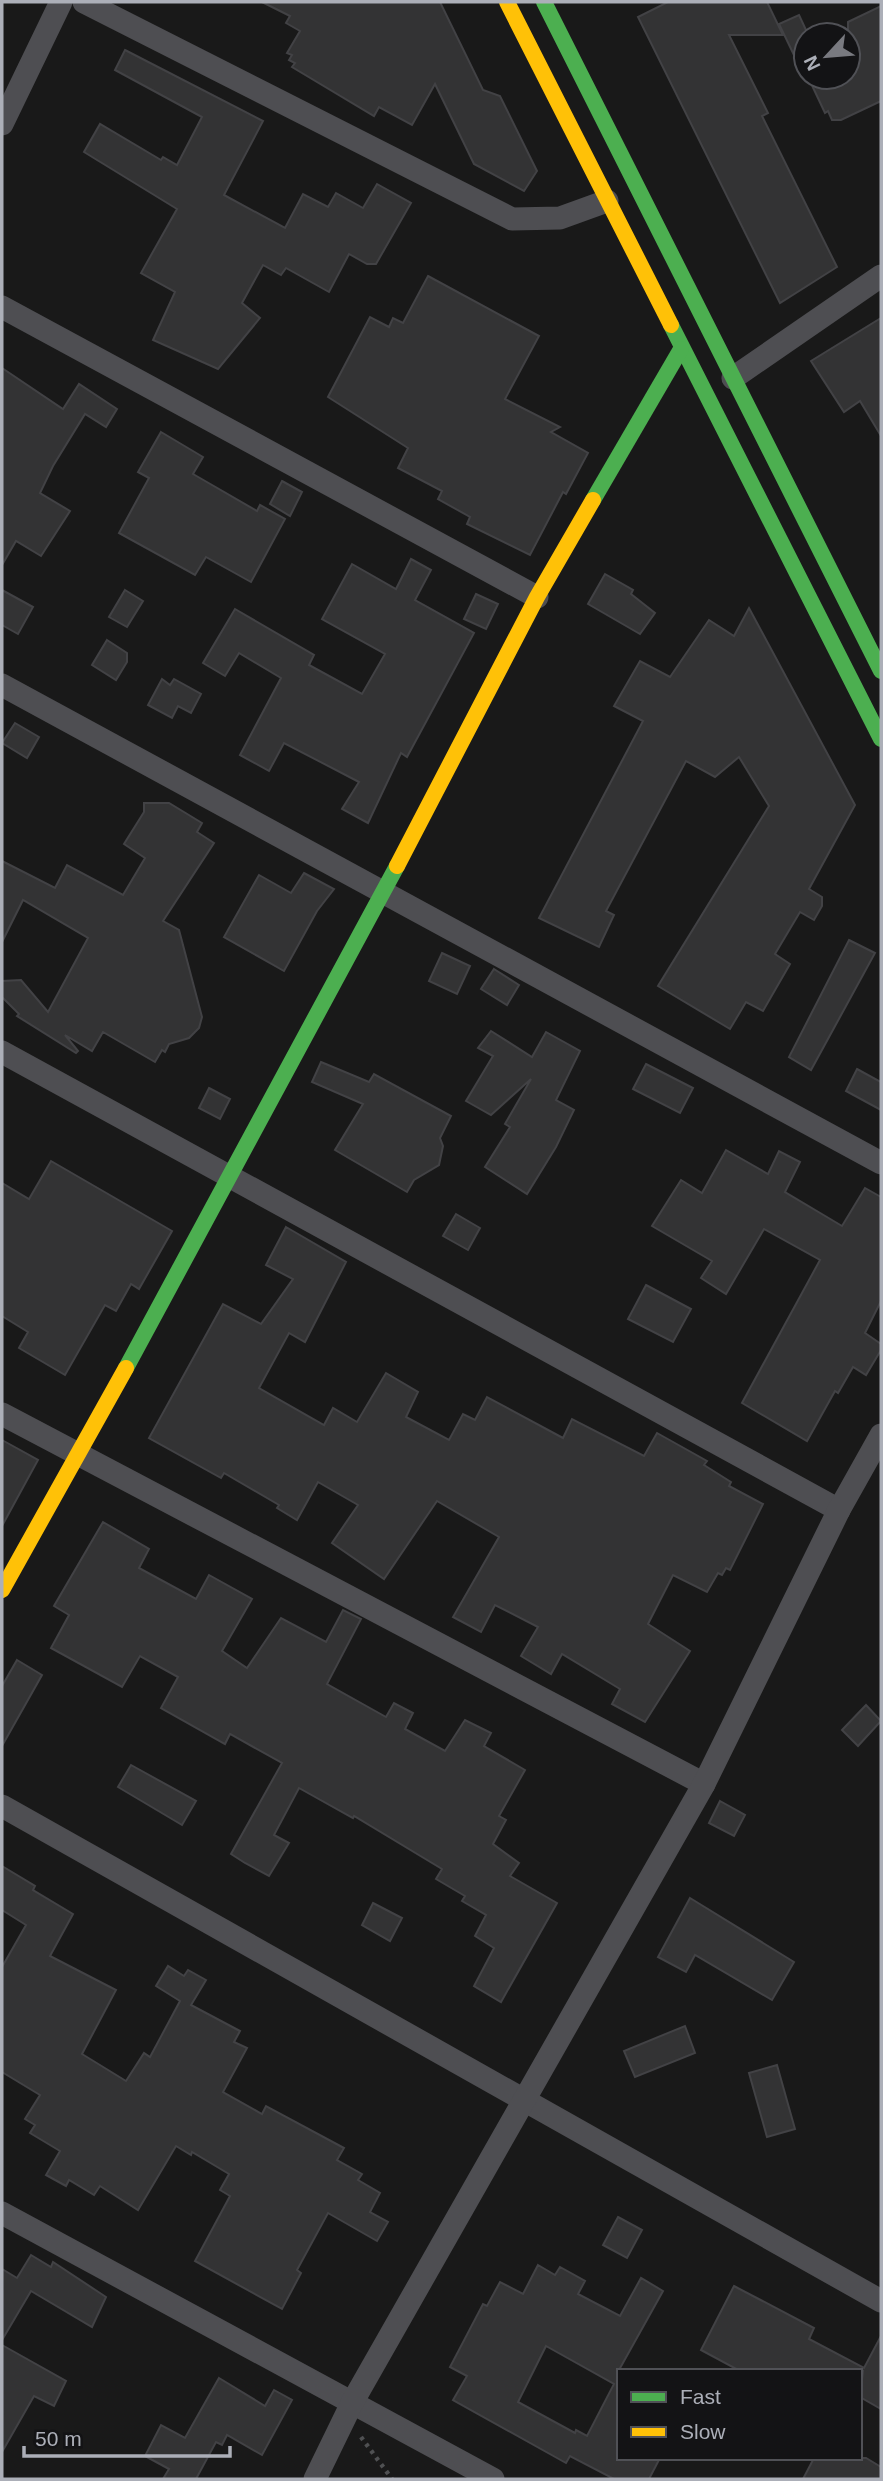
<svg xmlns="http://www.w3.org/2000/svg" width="883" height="2481" font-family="Arial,sans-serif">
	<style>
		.building { fill: #333334; stroke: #424245; stroke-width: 2; fill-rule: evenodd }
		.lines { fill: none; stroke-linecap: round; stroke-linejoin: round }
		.path { stroke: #4f5052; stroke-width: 4.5; stroke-dasharray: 3.5 5; stroke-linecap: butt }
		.street { stroke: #4e4e52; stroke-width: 23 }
		.fast { stroke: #4caf50; stroke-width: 16 }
		.slow { stroke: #ffc107; stroke-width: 16 }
	</style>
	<rect width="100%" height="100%" fill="#191919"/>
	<!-- building -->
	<g class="building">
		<path d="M262,2H440L483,90L500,96L537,171L524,191L474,164L435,84L412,125L379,107L374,116L292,67L295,63L289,60L292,55L287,53L300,31L286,23L290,16Z"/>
		<path d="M668,2H767L783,35H729L768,113L762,116L837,267L780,303L638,17Z"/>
		<path d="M881,6V101L841,120H832L828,111L825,113L808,77H848V22Z"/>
		<path d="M799,15L806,30V80L779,24Z"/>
		<path d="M125,50L263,121L224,195L285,228L303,194L328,207L336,193L363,208L377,184L411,203L376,264H367L349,254L329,292L286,268L281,275L263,265L242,303L260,318L218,369L153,340L175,292L141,273L177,209L84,152L100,124L161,160L163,157L177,165L202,117L115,70Z"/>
		<path d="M428,276L539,336L505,399L560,427L551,432L588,453L566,494L563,492L530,555L467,524L470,517L438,499L442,491L398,468L408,448L328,397L370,317L389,327L393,318L403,323Z"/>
		<path d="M881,318V436L860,401L844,412L811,361Z"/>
		<path d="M2,368L63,409L79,384L117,409L106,427L85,414L53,466L40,493L70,511L41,556L16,541L2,565Z"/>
		<path d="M161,432L203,457L193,474L257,511L260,505L285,519L251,582L206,557L195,575L119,533L149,478L138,472Z"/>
		<path d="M282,481L302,492L290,516L270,504Z"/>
		<path d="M411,559L431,570L415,600L474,633L407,757L401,753L368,823L342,809L359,782L284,743L269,771L240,755L281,678L239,653L225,676L203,663L235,609L314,655L309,665L362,694L385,654L322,619L352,564L396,589Z"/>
		<path d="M605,574L633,590L631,594L655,613L640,634L588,604Z"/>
		<path d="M2,590L33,607L18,634L2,625Z"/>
		<path d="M125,590L143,601L127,627L109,617Z"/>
		<path d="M476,594L498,604L486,629L464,619Z"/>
		<path d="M749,608L855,805L809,889L822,897V906L814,920L800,912L775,954L790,964L763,1011L746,1002L730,1029L658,986L769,806L739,757L715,777L686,761L606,911L614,915L599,947L539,918L643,721L614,706L640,661L670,677L709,620L734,636Z"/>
		<path d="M107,640L127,653V662L116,680L92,665Z"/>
		<path d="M162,679L170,685L174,679L201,694L191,713L178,706L172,718L148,705Z"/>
		<path d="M15,723L39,737L27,758L2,743Z"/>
		<path d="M144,803H169L202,823L197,832L214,843L163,921L179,930L202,1017L199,1028L189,1038L169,1044L165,1052L162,1050L155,1062L103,1032L92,1051L65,1035L78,1051L76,1053L17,1016L19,1014L2,997V981L21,980L48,1012L88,938L23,900L2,942V861L55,888L67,865L123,895L145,858L124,844L144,812Z"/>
		<path d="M304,873L334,889L317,911L284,971L224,937L259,875L291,893Z"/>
		<path d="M849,940L875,953L811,1070L789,1057Z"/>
		<path d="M442,953L470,966L457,994L429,981Z"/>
		<path d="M494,969L519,985L507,1005L481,989Z"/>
		<path d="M491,1031L532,1057L546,1032L580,1051L556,1100L574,1110L556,1147L527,1194L485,1167L510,1127L505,1124L531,1079L491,1115L466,1101L493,1056L478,1048Z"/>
		<path d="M321,1062L369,1082L374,1074L451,1116L440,1138L443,1146L439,1165L414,1180L407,1192L335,1150L363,1104L312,1082Z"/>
		<path d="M646,1064L693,1088L680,1113L633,1089Z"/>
		<path d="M857,1069L881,1082V1110L846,1091Z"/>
		<path d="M209,1088L230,1099L220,1119L199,1108Z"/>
		<path d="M726,1150L768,1174L779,1151L800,1162L785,1192L842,1226L865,1188L881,1197V1301L865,1333L881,1344V1350L866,1375L853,1367L838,1393L835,1391L807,1441L742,1403L820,1260L764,1229L726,1294L701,1278L712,1261L652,1226L681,1180L702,1193Z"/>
		<path d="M51,1161L172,1231L139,1289L131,1284L116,1311L105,1305L65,1375L19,1348L28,1332L2,1316V1183L29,1199Z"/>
		<path d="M456,1214L480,1228L468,1250L443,1236Z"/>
		<path d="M286,1227L346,1262L305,1342L289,1333L259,1388L324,1425L333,1408L357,1422L386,1373L418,1392L406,1417L449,1440L463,1414L475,1420L487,1397L563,1438L572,1419L644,1456L657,1433L707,1461L704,1465L731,1482L729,1486L763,1504L730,1570L726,1568L722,1575L718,1573L707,1592L673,1575L648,1624L690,1651L645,1722L612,1704L620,1689L562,1654L551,1674L521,1656L538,1627L495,1605L481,1632L453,1617L499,1537L437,1501L384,1579L332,1543L358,1505L318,1482L297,1520L277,1508L279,1505L224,1473L221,1478L149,1438L223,1304L261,1324L293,1279L266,1265Z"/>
		<path d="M646,1285L691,1309L673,1342L628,1319Z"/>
		<path d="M2,1440L38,1460L2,1526Z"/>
		<path d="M103,1522L149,1549L139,1568L196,1599L209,1575L252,1599L222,1651L247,1668L281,1618L326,1642L343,1610L361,1619L327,1684L386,1717L394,1703L413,1713L405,1729L445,1751L465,1720L491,1733L484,1746L525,1770L499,1816L506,1820L493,1844L519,1863L510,1876L557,1903L501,2002L474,1986L494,1948L475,1936L486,1915L462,1901L465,1896L436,1879L442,1869L354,1816L353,1818L299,1788L274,1835L289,1843L269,1876L245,1863L231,1854L282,1763L230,1734L225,1744L161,1708L178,1677L140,1656L122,1687L51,1648L69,1615L54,1606Z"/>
		<path d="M17,1660L42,1675L2,1746V1686Z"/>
		<path d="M866,1705L881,1721L858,1746L842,1730Z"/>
		<path d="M131,1765L196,1801L182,1825L118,1787Z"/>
		<path d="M720,1801L745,1815L734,1836L709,1823Z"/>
		<path d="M2,1866L35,1886L33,1890L73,1914L50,1956L116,1990L82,2054L126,2081L144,2053L150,2057L180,2001L156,1986L168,1966L184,1976L188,1970L206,1980L191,2005L240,2031L234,2042L247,2048L223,2092L262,2114L266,2106L344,2148L337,2160L362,2174L358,2180L380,2193L370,2212L388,2222L377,2241L328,2213L297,2270L301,2273L282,2309L195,2261L230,2196L220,2190L229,2174L192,2152L191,2155L176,2146L138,2210L100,2186L94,2195L69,2180L66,2186L46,2175L60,2151L30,2133L35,2125L25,2119L40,2095L2,2072V1967L26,1925L2,1910Z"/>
		<path d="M690,1898L794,1962L772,2000L695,1955L686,1972L658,1957Z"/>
		<path d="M373,1903L402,1918L390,1941L362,1925Z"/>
		<path d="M685,2026L695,2053L635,2077L624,2051Z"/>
		<path d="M777,2065L795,2129L767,2137L749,2073Z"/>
		<path d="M618,2217L642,2230L627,2258L603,2245Z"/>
		<path d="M31,2255L51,2267L53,2262L106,2297L92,2327L31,2291L2,2340V2269L17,2278Z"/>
		<path d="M538,2265L555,2275L560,2267L585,2281L578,2294L620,2316L641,2278L663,2291L619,2370V2458H660L649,2479H614L570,2456L566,2463L453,2400L467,2376L450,2367L483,2304L487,2306L500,2282L523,2294ZM546,2346L614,2384L587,2436L576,2430L575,2433L518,2402Z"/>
		<path d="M734,2286L814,2328L809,2339L864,2368L881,2336V2409L860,2397L863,2371H740L701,2350Z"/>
		<path d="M2,2345L66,2381L54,2406L34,2396L2,2452Z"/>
		<path d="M219,2378L265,2406L274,2390L292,2400L262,2455L227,2435L222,2445L216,2442L196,2479H163L169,2469L145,2456L161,2425L185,2438Z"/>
		<path d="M814,2458H866L881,2467V2479H803Z"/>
	</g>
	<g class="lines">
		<!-- path -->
		<path class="path" d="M361,2437L392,2479"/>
		<!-- street -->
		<g class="street">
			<path d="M84,2L512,219L560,218L607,201"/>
			<path d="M2,124L61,2"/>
			<path d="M2,307L537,597"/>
			<path d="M733,378L881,276"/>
			<path d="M2,685L881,1163"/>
			<path d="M2,1052L839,1510"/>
			<path d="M2,1414L704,1784"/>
			<path d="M2,1806L881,2301"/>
			<path d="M2,2213L493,2479"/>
			<path d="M315,2479L353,2401L704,1784L839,1510L881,1435"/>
		</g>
		<!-- fast -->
		<g class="fast">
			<path d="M544,2L881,671"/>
			<path d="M671,325L881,739"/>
			<path d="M593,500L681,349"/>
			<path d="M126,1368L397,866"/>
		</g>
		<!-- slow -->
		<g class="slow">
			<path d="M507,2L671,325"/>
			<path d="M397,866L537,597L593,500"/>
			<path d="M2,1590L126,1368"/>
		</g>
	</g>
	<!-- border -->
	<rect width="883" height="2481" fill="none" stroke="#acafb8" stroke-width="7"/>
	<!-- legend -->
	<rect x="617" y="2369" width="245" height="91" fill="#131315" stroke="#505156" stroke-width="2"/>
	<rect x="631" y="2392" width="35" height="10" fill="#4caf50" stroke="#505156" stroke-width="2"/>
	<text x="680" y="2404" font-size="21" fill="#acafb8">Fast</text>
	<rect x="631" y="2427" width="35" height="10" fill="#ffc107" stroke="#505156" stroke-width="2"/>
	<text x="680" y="2439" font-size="21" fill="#acafb8">Slow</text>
	<!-- north arrow -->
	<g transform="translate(827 56) rotate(244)"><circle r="33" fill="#131315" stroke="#505156" stroke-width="2"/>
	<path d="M0-5L12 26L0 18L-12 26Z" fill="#797a80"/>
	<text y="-10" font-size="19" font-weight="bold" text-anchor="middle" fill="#acafb8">N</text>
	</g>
	<!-- scale -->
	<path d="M24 2446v10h206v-10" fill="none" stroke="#acafb8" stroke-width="3.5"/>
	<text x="35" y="2446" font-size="21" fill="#acafb8" stroke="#131315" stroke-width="5" paint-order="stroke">50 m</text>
</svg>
